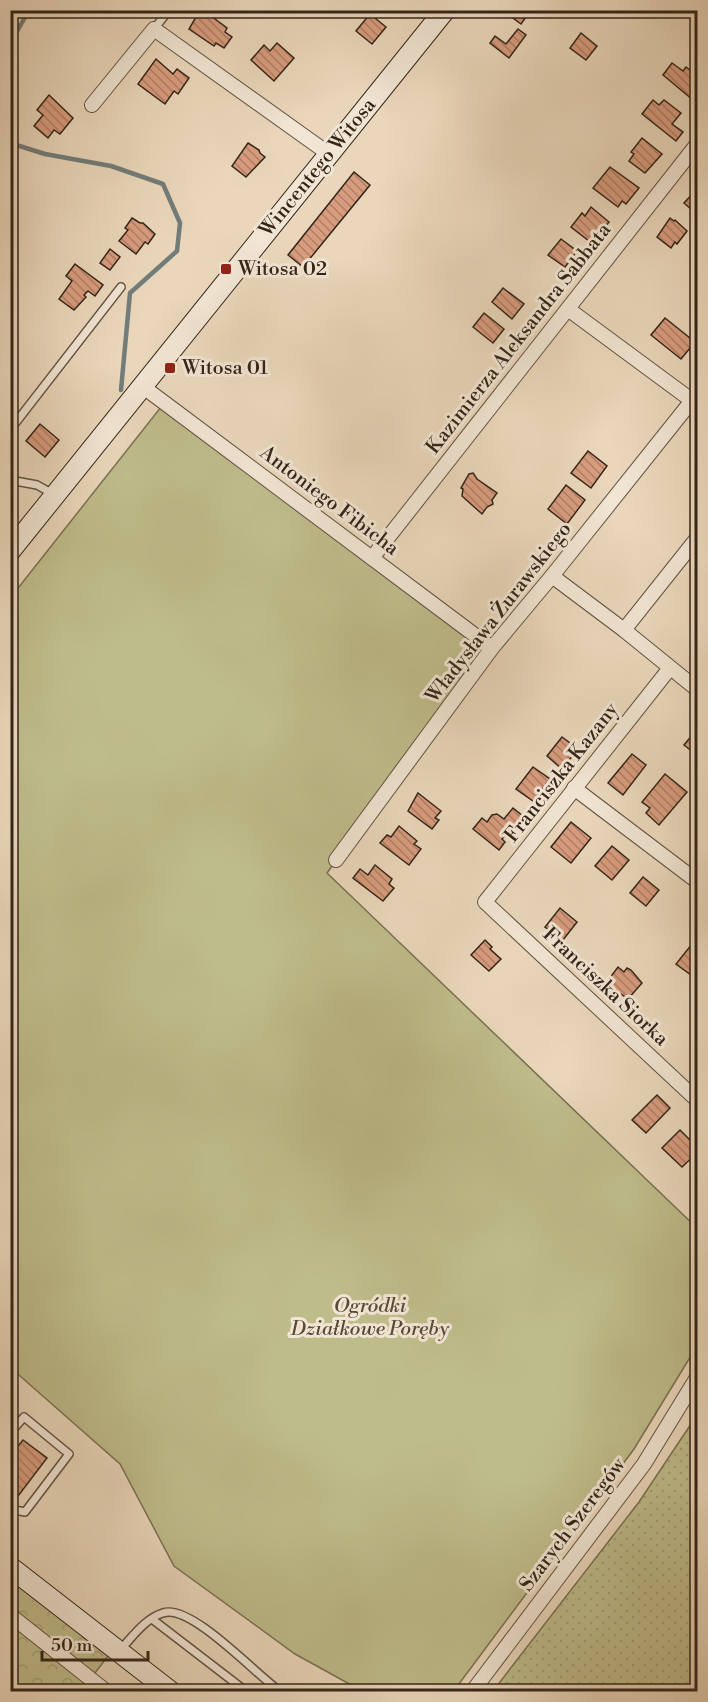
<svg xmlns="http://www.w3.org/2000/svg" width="708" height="1702" font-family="'Libre Bodoni',serif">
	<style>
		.grass { fill: url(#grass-dots); stroke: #7a7052; stroke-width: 1.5 }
		.forest { fill: url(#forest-crowns); stroke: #7a7052; stroke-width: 1.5 }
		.garden { fill: #bfbc8b; stroke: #7a7052; stroke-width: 1.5 }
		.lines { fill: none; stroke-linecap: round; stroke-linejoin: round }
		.stream { stroke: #727d7a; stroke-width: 4.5 }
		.building { fill: url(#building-back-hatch); stroke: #342519; stroke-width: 1.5 }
		.lane-casing { stroke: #625242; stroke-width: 10 }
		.street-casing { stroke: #625242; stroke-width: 16 }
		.secondary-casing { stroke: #342519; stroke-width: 22 }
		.lane { stroke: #f1e5d3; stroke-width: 7 }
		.street { stroke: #f1e5d3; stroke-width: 14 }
		.secondary { stroke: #f1e5d3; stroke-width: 20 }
		.poi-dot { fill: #8f2418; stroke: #f1e5d3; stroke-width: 2 }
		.labels { text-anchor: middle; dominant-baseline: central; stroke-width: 6; stroke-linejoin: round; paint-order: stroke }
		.street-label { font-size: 20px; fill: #342519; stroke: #f1e5d3 }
		.poi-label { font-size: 20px; fill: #342519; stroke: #f1e5d3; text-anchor: start }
		.park-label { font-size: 20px; font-style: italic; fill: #574b36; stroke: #f1e5d3 }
	</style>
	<defs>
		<pattern id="grass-dots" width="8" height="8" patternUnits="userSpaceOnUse" patternTransform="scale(1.5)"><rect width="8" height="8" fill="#bfbc8b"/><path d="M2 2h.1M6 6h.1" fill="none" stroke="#a5a177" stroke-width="1.8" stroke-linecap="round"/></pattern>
		<pattern id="forest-crowns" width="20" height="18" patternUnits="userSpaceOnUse" patternTransform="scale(1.5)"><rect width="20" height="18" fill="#bfbc8b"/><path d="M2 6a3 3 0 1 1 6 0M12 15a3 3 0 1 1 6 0" fill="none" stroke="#a5a177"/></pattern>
		<pattern id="building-back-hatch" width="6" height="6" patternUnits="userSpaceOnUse" patternTransform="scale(1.5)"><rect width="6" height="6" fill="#d89c7e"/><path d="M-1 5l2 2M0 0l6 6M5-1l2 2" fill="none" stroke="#b07f66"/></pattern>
	</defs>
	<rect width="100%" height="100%" fill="#ead7bb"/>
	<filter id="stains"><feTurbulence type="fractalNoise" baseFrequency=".00333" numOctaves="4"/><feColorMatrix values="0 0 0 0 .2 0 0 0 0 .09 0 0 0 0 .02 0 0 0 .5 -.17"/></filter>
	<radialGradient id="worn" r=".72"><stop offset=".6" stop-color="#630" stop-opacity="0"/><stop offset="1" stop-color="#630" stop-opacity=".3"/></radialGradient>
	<!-- grass -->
	<path class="grass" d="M697,1415V1691H493L639,1502Z"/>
	<!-- forest -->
	<path class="forest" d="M10,1578L109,1655L81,1691H11Z"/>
	<!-- garden -->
	<path class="garden" d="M165,402L492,648L327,873L697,1228V1346L634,1449L453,1692L362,1691L295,1654L174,1566L120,1464L11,1368V597Z"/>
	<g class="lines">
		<!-- stream -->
		<g class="stream">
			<path d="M10,44L29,10"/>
			<path d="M10,143L45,154L111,166L163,184L180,223L177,251L130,293L121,390"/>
		</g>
	</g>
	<!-- building -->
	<g class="building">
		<path d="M203,10L227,28L225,32L232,37L224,48L216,43L214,46L189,29L196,17Z"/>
		<path d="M506,10H531L521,24L505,12Z"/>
		<path d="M370,14L386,27L372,44L356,31Z"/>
		<path d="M518,29L526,35L509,58L490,43L495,36L506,44Z"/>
		<path d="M581,33L597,46L586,60L570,48Z"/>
		<path d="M277,43L294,58L274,81L251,60L264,45L270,51Z"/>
		<path d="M156,59L173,74L177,69L189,78L178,94L174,91L165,104L138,84Z"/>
		<path d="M672,63L683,71L686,67L695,74L698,72V95L693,100L663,75Z"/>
		<path d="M49,95L73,118L60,134L54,130L48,138L34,126L43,115L37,110Z"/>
		<path d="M653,100L659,105L664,100L681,113L672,124L683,132L676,141L642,114Z"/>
		<path d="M642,138L662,154L645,173L629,161L634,154L631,152Z"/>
		<path d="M248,143L259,150L260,153L265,157L246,177L232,166Z"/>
		<path d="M610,167L639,188L626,204L622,201L618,207L593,188Z"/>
		<path d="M354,172L370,185L303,267L288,255Z"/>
		<path d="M698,188V215L684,203Z"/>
		<path d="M591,207L609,222L600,233L598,230L589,241L571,227L582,213L585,216Z"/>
		<path d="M132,218L140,223H143L155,234L148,244L145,242L136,254L119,241L128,230L125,228Z"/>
		<path d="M670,218L674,221L675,220L687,231L677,244L675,242L671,248L657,237Z"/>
		<path d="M561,239L577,251L565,267L548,255Z"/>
		<path d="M110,249L120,257L110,270L100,263Z"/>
		<path d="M75,264L103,285L95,296L88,291L84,295L86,297L74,310L59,299L72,281L66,276Z"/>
		<path d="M503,288L524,304L512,319L492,302Z"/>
		<path d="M484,313L504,329L493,343L473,327Z"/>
		<path d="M665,318L695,342L681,359L651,335Z"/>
		<path d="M40,424L59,440L45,457L26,441Z"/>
		<path d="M588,451L607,466L591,488L571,473Z"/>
		<path d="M473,473L477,479L497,493L492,500L493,504L487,507L482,514L462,496L463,489L461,488L469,474Z"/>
		<path d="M566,485L585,500L567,524L548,509Z"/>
		<path d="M698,728V756L684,745Z"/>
		<path d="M562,737L578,749L562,769L547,756Z"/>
		<path d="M632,754L646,765L623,795L608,783Z"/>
		<path d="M533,767L550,779L533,801L516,789Z"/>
		<path d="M665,774L687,792L659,825L646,813L650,808L642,802Z"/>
		<path d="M418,793L441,811L435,818L439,820L432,829L408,811Z"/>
		<path d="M513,808L524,817L515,829L512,827L502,839L505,842L499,850L473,829L482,818L487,822L492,815L497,814L504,819Z"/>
		<path d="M571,822L591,838L571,863L551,847Z"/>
		<path d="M399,826L417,841L414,844L421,849L409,865L380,843L387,835L391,837Z"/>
		<path d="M612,846L629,860L612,880L595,866Z"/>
		<path d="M375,865L392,879L389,884L394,888L383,901L353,878L360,869L368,875Z"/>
		<path d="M643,877L659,890L646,906L630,893Z"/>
		<path d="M560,908L577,922L563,940L545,927Z"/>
		<path d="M696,939L698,940V980L676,964Z"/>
		<path d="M485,940L492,947L490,949L501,959L489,971L471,955Z"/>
		<path d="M618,967L624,972L627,968L631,970L642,983L628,999L606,983Z"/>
		<path d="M657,1095L670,1108L646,1133L632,1120Z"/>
		<path d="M680,1130L691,1141L698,1135V1152L682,1167L662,1148Z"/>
		<path d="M23,1440L47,1458L15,1500L10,1497V1456Z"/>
	</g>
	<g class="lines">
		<!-- lane casing -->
		<g class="lane-casing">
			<g id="lane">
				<path d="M154,29L169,10"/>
				<path d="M10,430L121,287"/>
				<path d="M10,480L37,485L53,494"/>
				<path d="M10,1433L24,1417L69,1454L25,1512L10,1509"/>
				<path d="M152,1619L247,1692"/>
				<path d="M121,1649C133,1636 146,1618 163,1613C191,1603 258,1677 281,1692"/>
			</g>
		</g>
		<!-- street casing -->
		<g class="street-casing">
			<g id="street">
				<path d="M92,105L154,29L329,154"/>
				<path d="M568,309L698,405"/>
				<path d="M142,386L492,648"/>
				<path d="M372,558L698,143"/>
				<path d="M552,576L624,630L698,690"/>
				<path d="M624,630L698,537"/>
				<path d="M670,668L485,902L698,1101"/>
				<path d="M574,788L698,882"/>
				<path d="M336,860L492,648L552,576L698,393"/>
				<path d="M10,1615L107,1692"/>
				<path d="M472,1692L644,1464L698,1376"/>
			</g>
		</g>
		<!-- secondary casing -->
		<g class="secondary-casing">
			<g id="secondary">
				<path d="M10,551L445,10"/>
				<path d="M10,1567L171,1692"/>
			</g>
		</g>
		<!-- lane -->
		<use href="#lane" class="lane"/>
		<!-- street -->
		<use href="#street" class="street"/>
		<!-- secondary -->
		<use href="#secondary" class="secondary"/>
	</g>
	<!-- markers -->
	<g class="poi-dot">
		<rect x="220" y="263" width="12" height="12" rx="3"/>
		<rect x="164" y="362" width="12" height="12" rx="3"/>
	</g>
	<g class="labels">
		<!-- street labels -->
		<g class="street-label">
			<text transform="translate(318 168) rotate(-51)">Wincentego Witosa</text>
			<text transform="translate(519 339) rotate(-52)">Kazimierza Aleksandra Sabbata</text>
			<text transform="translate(329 501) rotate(37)">Antoniego Fibicha</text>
			<text transform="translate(499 613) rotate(-52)">Władysława Żurawskiego</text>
			<text transform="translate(562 773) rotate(-52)">Franciszka Kazany</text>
			<text transform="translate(605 987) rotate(43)">Franciszka Siorka</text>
			<text transform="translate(573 1525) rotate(-53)">Szarych Szeregów</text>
		</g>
		<!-- poi labels -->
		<g class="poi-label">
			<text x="238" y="269">Witosa 02</text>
			<text x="182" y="368">Witosa 01</text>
		</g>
		<!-- park labels -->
		<g class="park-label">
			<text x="370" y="1306">Ogródki<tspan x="370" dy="23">Działkowe Poręby</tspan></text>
		</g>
	</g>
	<!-- margin -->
	<rect width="708" height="1702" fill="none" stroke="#ead7bb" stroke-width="36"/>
	<rect x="12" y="12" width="684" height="1678" fill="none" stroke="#342519" stroke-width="3"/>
	<rect x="18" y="18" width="672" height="1666" fill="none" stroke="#342519" stroke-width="1.5"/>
	<!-- scale -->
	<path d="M42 1651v9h106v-9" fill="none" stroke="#342519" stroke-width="3"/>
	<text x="51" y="1651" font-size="18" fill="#342519" stroke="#f1e5d3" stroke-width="4.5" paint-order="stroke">50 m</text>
	<rect width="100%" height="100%" filter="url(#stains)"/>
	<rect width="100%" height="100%" fill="url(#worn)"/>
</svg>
